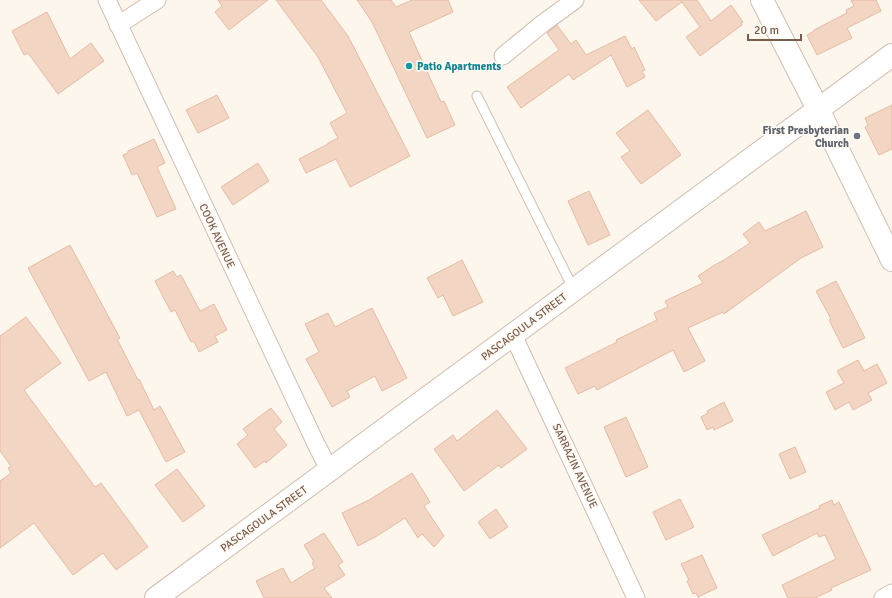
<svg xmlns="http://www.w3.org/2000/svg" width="892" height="598" font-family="Signika,sans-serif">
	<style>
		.building { fill: #f3d5c3; stroke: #e6bba3 }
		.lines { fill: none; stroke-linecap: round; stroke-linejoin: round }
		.service-casing { stroke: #d1beb0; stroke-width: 11 }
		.minor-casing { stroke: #d1beb0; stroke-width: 19 }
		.tertiary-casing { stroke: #d1beb0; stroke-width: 24 }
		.service { stroke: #fff; stroke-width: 9 }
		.minor { stroke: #fff; stroke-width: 17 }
		.tertiary { stroke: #fff; stroke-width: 22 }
		.culture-dot { fill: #0f9aa8; stroke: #fffaf3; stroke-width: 1.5 }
		.worship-dot { fill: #6b7280; stroke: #fffaf3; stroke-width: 1.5 }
		.labels { text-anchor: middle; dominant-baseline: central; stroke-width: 3.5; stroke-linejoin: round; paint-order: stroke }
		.culture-label { font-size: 11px; font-weight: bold; fill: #0d838f; stroke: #fffaf3; text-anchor: start }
		.worship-label { font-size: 11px; font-weight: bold; fill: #5b616d; stroke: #fffaf3; text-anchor: end }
		.street-label { font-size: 11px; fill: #7a5c4d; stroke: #fffaf3 }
	</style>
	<rect width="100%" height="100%" fill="#fdf6ec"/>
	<!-- building -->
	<g class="building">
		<path d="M218,0H268L229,30L215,12L222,6Z"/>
		<path d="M276,0H321L348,36L410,156L350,187L336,159L306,173L299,159L328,144V143L338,138L330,123L347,113L318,57Z"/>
		<path d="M357,0H391L396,7L412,0H448L453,12L409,32L441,102L444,101L455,125L427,138L372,22Z"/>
		<path d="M639,0H697L711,21L731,5L743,22L741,23L742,25L700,56L686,37L700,27L682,2L656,21Z"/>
		<path d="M851,0H876L881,11L847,28L852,38L817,55L807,35L814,31V30L847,13L846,10L854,6Z"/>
		<path d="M47,12L70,59L91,43L104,61L58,94L28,53L24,55L12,31Z"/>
		<path d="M557,25L571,44L576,40L586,55L625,36L632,49L634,47L645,70L642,71L645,77L627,87L611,55L573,80L569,74L521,108L507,87L559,50L547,33Z"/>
		<path d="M217,95L229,118L198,133L186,110Z"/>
		<path d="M892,105V149L879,155L865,127L868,125L865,118Z"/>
		<path d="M648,110L681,155L641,184L621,157L630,151L616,133Z"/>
		<path d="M154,139L165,163L157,167L176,209L157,217L137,173L132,175L123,155L128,153V151Z"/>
		<path d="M258,163L269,181L233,205L221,187Z"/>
		<path d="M589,191L610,235L588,245L568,201Z"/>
		<path d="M806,211L823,247L801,258L724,314L723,312L688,328L705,361L684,372L673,350L597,390L595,386L578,394L565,368L617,342L616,340L657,320L654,313L668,307L665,301L703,283L698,276L713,266L724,260L750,243L743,234L759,222L765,231Z"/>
		<path d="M70,245L120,338L117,339L138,380L139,379L154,410L160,406L185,452L166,462L139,410L127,416L106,372L89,381L28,268Z"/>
		<path d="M462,260L483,302L453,316L443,295L438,298L427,278Z"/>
		<path d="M173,271L177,277L181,275L200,311L214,304L227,330L215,336L218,342L199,352L194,341L191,342L175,310L171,312L155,281Z"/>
		<path d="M836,281L865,338L843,348L829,320L831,319L816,291Z"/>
		<path d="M372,308L407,378L382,391L375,376L347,391L350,397L332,407L306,359L319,352L305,324L328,313L335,327Z"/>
		<path d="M26,317L61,363L24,390L95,487L101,483L148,547L116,570L103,553L73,575L34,523L0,548V481L11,473L8,468L11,466L0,451V336Z"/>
		<path d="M858,360L864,371L877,364L887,383L868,393L872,400L853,410L849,402L835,410L826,392L844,383L837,371Z"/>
		<path d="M724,402L733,421L714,430L713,427L707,430L701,417L708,413L707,411Z"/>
		<path d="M271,408L282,422L274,429L287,445L266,463L265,461L255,468L237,444L248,435L243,429Z"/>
		<path d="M497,410L527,449L501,468L499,465L464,491L434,449L453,435L457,441Z"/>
		<path d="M626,417L648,467L626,477L604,427Z"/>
		<path d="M795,447L806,472L790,479L779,454Z"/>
		<path d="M177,469L205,506L183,522L155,485Z"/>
		<path d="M412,473L430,502L424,506L444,536L434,547L422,534L418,538L405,518L377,536L358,546L342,513L369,500Z"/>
		<path d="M680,499L694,527L666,540L653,512Z"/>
		<path d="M832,500L834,505L839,502L871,570L831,588L832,590L815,598H788L782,585L836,559L825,535L819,537L817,533L773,556L762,535L820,508L819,506Z"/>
		<path d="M496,509L508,527L490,539L478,522Z"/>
		<path d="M324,533L343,562L338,565L345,575L324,588L332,598H264L256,581L283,568L291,583L315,568L312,563L314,562L304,545Z"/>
		<path d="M702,555L717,588L698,597L696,593L693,594L687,581L689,580L681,564Z"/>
	</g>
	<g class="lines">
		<!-- service casing -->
		<g class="service-casing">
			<path id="service" d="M477,96L574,290"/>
		</g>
		<!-- minor casing -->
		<g class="minor-casing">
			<g id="minor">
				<path d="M107,0L317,446L330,471"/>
				<path d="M118,25L157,0"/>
				<path d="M503,56L542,24L575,0"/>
				<path d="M513,335L636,598"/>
				<path d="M883,598L892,593"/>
			</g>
		</g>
		<!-- tertiary casing -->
		<g class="tertiary-casing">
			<g id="tertiary">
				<path d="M762,0L818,109L892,260"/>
				<path d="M156,598L892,55"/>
			</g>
		</g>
		<!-- service -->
		<use href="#service" class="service"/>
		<!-- minor -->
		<use href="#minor" class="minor"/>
		<!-- tertiary -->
		<use href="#tertiary" class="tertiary"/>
	</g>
	<!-- markers -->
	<circle class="culture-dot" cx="409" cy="66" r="4"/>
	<circle class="worship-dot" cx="857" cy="136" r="4"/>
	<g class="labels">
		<!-- culture labels -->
		<g class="culture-label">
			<text x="417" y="66">Patio Apartments</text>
		</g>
		<!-- worship labels -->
		<g class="worship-label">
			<text x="849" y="130">First Presbyterian<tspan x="849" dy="13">Church</tspan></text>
		</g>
		<!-- street labels -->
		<g class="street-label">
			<text transform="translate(217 236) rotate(65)">COOK AVENUE</text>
			<text transform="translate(524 327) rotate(-37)">PASCAGOULA STREET</text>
			<text transform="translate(575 466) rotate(65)">SARRAZIN AVENUE</text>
			<text transform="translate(264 519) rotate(-36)">PASCAGOULA STREET</text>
		</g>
	</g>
	<!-- scale -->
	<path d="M748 34v6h53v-6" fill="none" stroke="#7a5c4d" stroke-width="2"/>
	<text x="754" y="34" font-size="12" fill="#7a5c4d" stroke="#fffaf3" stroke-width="3" paint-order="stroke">20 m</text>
</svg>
